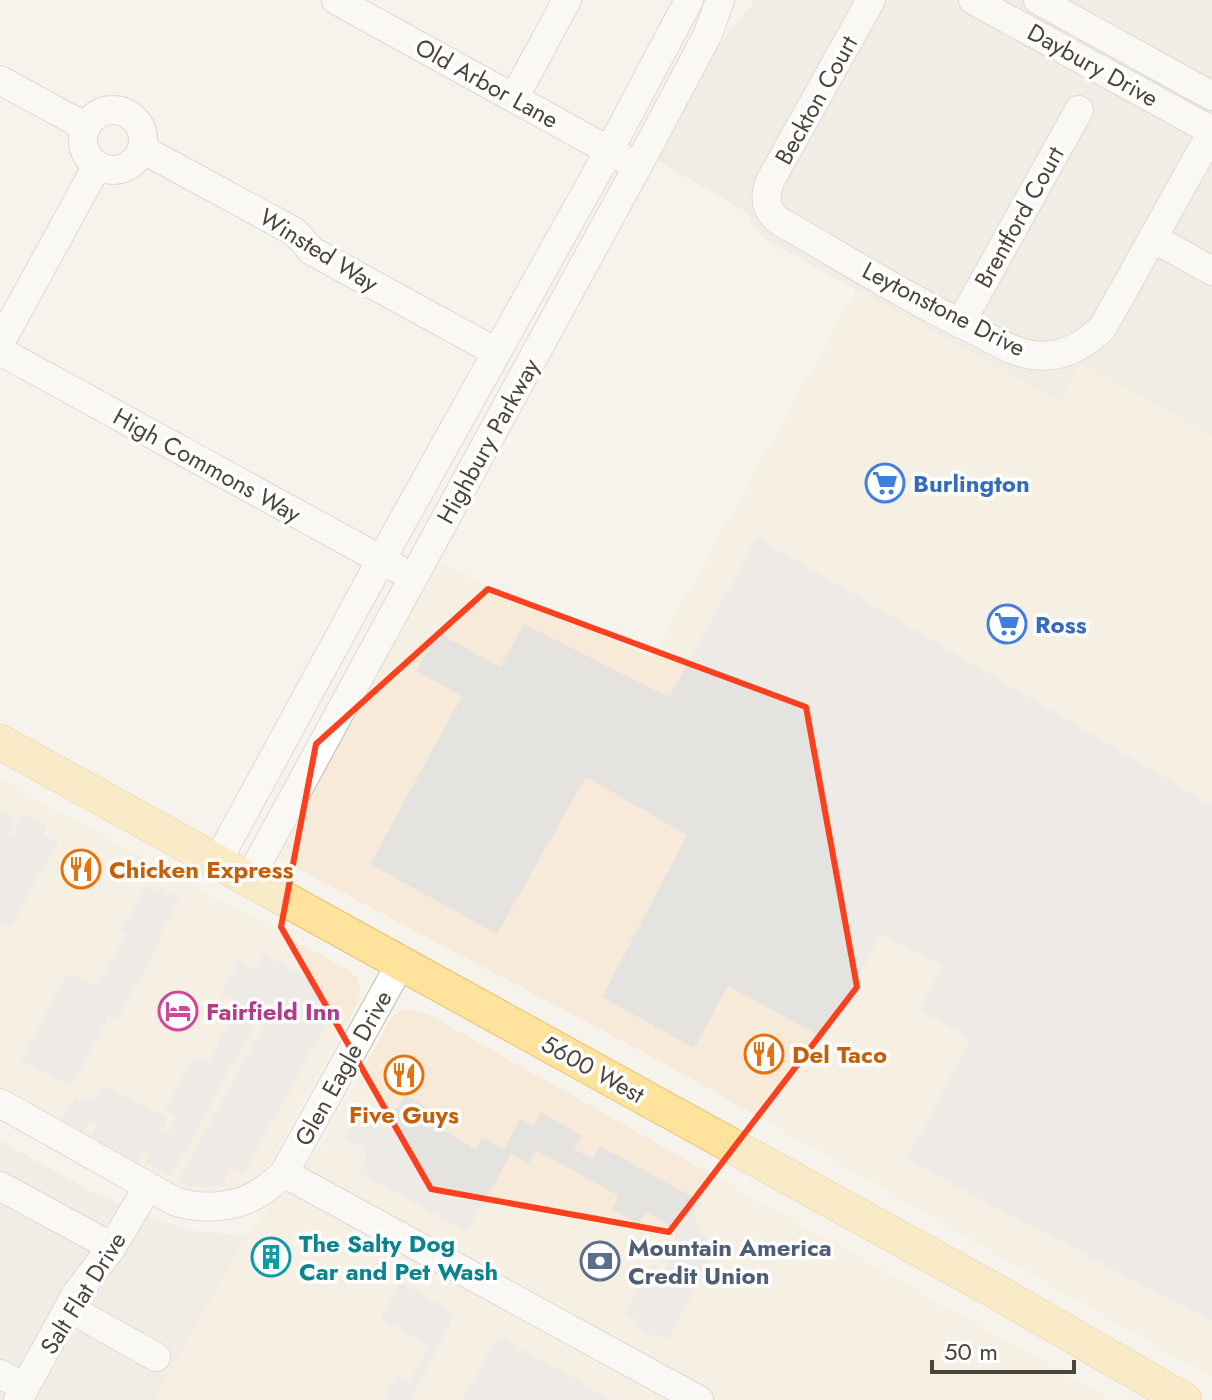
<svg xmlns="http://www.w3.org/2000/svg" width="1212" height="1400" font-family="Jost,sans-serif">
	<style>
		.residential { fill: #eae5da }
		.commercial { fill: #f7ead8 }
		.parking { fill: #e5e3e0 }
		.lines { fill: none; stroke-linecap: round; stroke-linejoin: round }
		.minor-casing { stroke: #c2bbae; stroke-width: 30 }
		.major-casing { stroke: #e6c16a; stroke-width: 36 }
		.minor { stroke: #fff; stroke-width: 28 }
		.major { stroke: #ffe39c; stroke-width: 34 }
		.marked { fill: none; stroke: #fc3f1d; stroke-width: 6; stroke-linejoin: round }
		.labels { text-anchor: middle; dominant-baseline: central; stroke-width: 7; stroke-linejoin: round; paint-order: stroke }
		.street-label { font-size: 24px; fill: #4b4439; stroke: #fff }
		.shop-label { font-size: 24px; font-weight: bold; fill: #366cbe; stroke: #fff; text-anchor: start }
		.food-label { font-size: 24px; font-weight: bold; fill: #c56008; stroke: #fff; text-anchor: start }
		.hotel-label { font-size: 24px; font-weight: bold; fill: #b23c85; stroke: #fff; text-anchor: start }
		.culture-label { font-size: 24px; font-weight: bold; fill: #0d838f; stroke: #fff; text-anchor: start }
		.service-label { font-size: 24px; font-weight: bold; fill: #4e5e75; stroke: #fff; text-anchor: start }
	</style>
	<rect width="100%" height="100%" fill="#f6f3ec"/>
	<!-- residential -->
	<g class="residential">
		<path d="M755,0H1212V435L1081,364L1061,402L768,241L755,230L746,212L654,158L708,59Z"/>
		<path d="M0,1141L96,1194L160,1221L193,1231L246,1236L154,1400H0Z"/>
	</g>
	<!-- commercial -->
	<g class="commercial">
		<path d="M856,290L1060,401L1080,364L1212,435V1378L664,1063L276,857L289,825L439,563L652,657Z"/>
		<path d="M0,779L348,970L356,977L360,988L358,1002L273,1158L266,1168L253,1181L235,1191L184,1193L0,1091Z"/>
		<path d="M412,1009L428,1014L1111,1400H154L246,1236L320,1147L392,1017L401,1011Z"/>
	</g>
	<!-- parking -->
	<g class="parking">
		<path d="M757,537L1153,770L1212,806V1322L906,1160L971,1039L919,1010L942,967L882,934L824,1038L728,986L694,1048L602,997L687,835L586,777L497,934L370,864L462,696L416,671L438,633L500,667L524,624L669,697Z"/>
		<path d="M0,810L17,819L9,833L10,835L13,834L24,814L47,826L44,834L58,842L10,928L0,923Z"/>
		<path d="M146,885L158,892L161,888L180,899L159,936L160,942L118,1019L102,1014L108,1019L71,1087L21,1060L68,972L97,987L126,934L121,930Z"/>
		<path d="M264,954L324,987L318,1001L334,1011L244,1173L229,1167L224,1177L225,1186L188,1187L178,1181L269,1015L280,1022L283,1021V1012L280,1006L274,1003L267,1004L265,1007L171,1177L146,1162L150,1155L148,1152L144,1153L138,1164L90,1138L97,1126L95,1122L89,1123L84,1132L62,1120L74,1099L79,1102L81,1098L90,1100L97,1099L105,1084L168,1119L163,1130L170,1131L177,1117L165,1110L194,1056L209,1062L237,1004L221,995L239,960L254,969Z"/>
		<path d="M405,1095L435,1111L429,1123L476,1149L482,1138L504,1149L520,1119L533,1127L541,1112L582,1136L574,1149L593,1159L600,1146L702,1202L694,1217L707,1240L719,1245L667,1340L654,1333L651,1337L634,1328L637,1320L625,1313L651,1265L662,1271L667,1266L674,1248L675,1239L672,1229L656,1217L646,1212L638,1224L612,1209L619,1196L536,1150L529,1163L511,1154L467,1232L358,1172L367,1157L360,1147L345,1140L357,1117L372,1124L397,1108Z"/>
		<path d="M400,1282L454,1313L446,1334L410,1400H383L397,1375L409,1381L430,1346L380,1318Z"/>
		<path d="M498,1336L614,1400H462Z"/>
	</g>
	<g class="lines">
		<!-- minor casing -->
		<g class="minor-casing">
			<g id="minor">
				<path d="M336,0L626,160"/>
				<path d="M871,0L770,181C764,197 765,210 779,221C844,258 909,299 976,331C994,340 1013,353 1033,355C1061,359 1084,346 1103,327L1212,132"/>
				<path d="M973,0L1212,131"/>
				<path d="M1038,0L1212,96"/>
				<path d="M0,80L86,127"/>
				<path d="M514,98L567,0"/>
				<circle cx="113" cy="140" r="30"/>
				<path d="M142,149L295,232L312,251L496,352"/>
				<path d="M1153,238L1212,271"/>
				<path d="M960,324L1079,110"/>
				<path d="M0,343L97,166"/>
				<path d="M0,351L396,568"/>
				<path d="M217,862L381,560L609,151L689,0"/>
				<path d="M249,879L647,149L708,34L720,0"/>
				<path d="M0,1103L174,1201C203,1211 239,1208 264,1190C271,1185 278,1179 284,1173L401,963"/>
				<path d="M284,1173L699,1400"/>
				<path d="M0,1186L112,1247"/>
				<path d="M69,1308L156,1357"/>
				<path d="M0,1374L25,1387"/>
				<path d="M18,1400L75,1296L112,1247L148,1187"/>
			</g>
		</g>
		<!-- major casing -->
		<g class="major-casing">
			<path id="major" d="M0,742L997,1292L1184,1400"/>
		</g>
		<!-- minor -->
		<use href="#minor" class="minor"/>
		<!-- major -->
		<use href="#major" class="major"/>
	</g>
	<!-- marked area -->
	<path d="M0 0H1212V1400H0ZM488,589L806,707L857,987L669,1232L431,1189L281,927L316,744Z" fill="#f6f3ec" fill-opacity=".55" fill-rule="evenodd"/>
	<path class="marked" d="M488,589L806,707L857,987L669,1232L431,1189L281,927L316,744Z"/>
	<!-- icons -->
	<defs>
		<g id="supermarket-ring" transform="scale(2)"><circle r="9.5" fill="#fff" stroke="#3f7fe0" stroke-width="1.5"/><path d="M-6-5.5h2.5l.6 2H6L4.5 2H-2.5L-4.4-4H-6ZM-1.5 3.2a1.3 1.3 0 1 0 .1 0ZM3 3.2a1.3 1.3 0 1 0 .1 0Z" fill="#3f7fe0"/></g>
		<g id="restaurant-ring" transform="scale(2)"><circle r="9.5" fill="#fff" stroke="#e8710a" stroke-width="1.5"/><path d="M-5-6h1v4h1v-4h1v4h1v-4h1v5L-1.5 .5V6h-2V.5L-5-1ZM5-6V6H3V1.5H1.5Q1.5-4 5-6Z" fill="#e8710a"/></g>
		<g id="hotel-ring" transform="scale(2)"><circle r="9.5" fill="#fff" stroke="#d1479c" stroke-width="1.5"/><path d="M-6-4.5h1.5V1H6V5H4.5V3h-9V5H-6ZM-4 0a1.8 1.8 0 1 1 3.6 0ZM.5 0V-2.5h3Q6-2.5 6 0Z" fill="#d1479c"/></g>
		<g id="building-ring" transform="scale(2)"><circle r="9.5" fill="#fff" stroke="#0f9aa8" stroke-width="1.5"/><path d="M-4-6H4V6H1V3H-1V6H-4ZM-2.5-4.3h1.7v1.8h-1.7ZM.8-4.3h1.7v1.8H.8ZM-2.5-1h1.7V.8h-1.7ZM.8-1h1.7V.8H.8Z" fill="#0f9aa8"/></g>
		<g id="bank-ring" transform="scale(2)"><circle r="9.5" fill="#fff" stroke="#5c6f8a" stroke-width="1.5"/><path d="M-6-4H6V4H-6ZM0-2.3a2.3 2.3 0 1 0 0 4.6a2.3 2.3 0 1 0 0-4.6Z" fill="#5c6f8a"/></g>
	</defs>
	<g fill-rule="evenodd">
		<use href="#supermarket-ring" x="885" y="483"/>
		<use href="#supermarket-ring" x="1007" y="624"/>
		<use href="#restaurant-ring" x="81" y="869"/>
		<use href="#hotel-ring" x="178" y="1011"/>
		<use href="#restaurant-ring" x="764" y="1054"/>
		<use href="#restaurant-ring" x="404" y="1075"/>
		<use href="#building-ring" x="271" y="1257"/>
		<use href="#bank-ring" x="600" y="1261"/>
	</g>
	<g class="labels">
		<!-- street labels -->
		<g class="street-label">
			<text transform="translate(1093 65) rotate(29)">Daybury Drive</text>
			<text transform="translate(487 83) rotate(29)">Old Arbor Lane</text>
			<text transform="translate(816 100) rotate(-61)">Beckton Court</text>
			<text transform="translate(1019 217) rotate(-61)">Brentford Court</text>
			<text transform="translate(319 250) rotate(32)">Winsted Way</text>
			<text transform="translate(944 309) rotate(27)">Leytonstone Drive</text>
			<text transform="translate(488 441) rotate(-61)">Highbury Parkway</text>
			<text transform="translate(207 465) rotate(29)">High Commons Way</text>
			<text transform="translate(343 1068) rotate(-61)">Glen Eagle Drive</text>
			<text transform="translate(593 1069) rotate(29)">5600 West</text>
			<text transform="translate(83 1293) rotate(-58)">Salt Flat Drive</text>
		</g>
		<!-- shop labels -->
		<g class="shop-label">
			<text x="913" y="483">Burlington</text>
			<text x="1035" y="624">Ross</text>
		</g>
		<!-- food labels -->
		<g class="food-label">
			<text x="109" y="869">Chicken Express</text>
			<text x="792" y="1054">Del Taco</text>
			<text x="404" y="1114" text-anchor="middle">Five Guys</text>
		</g>
		<!-- hotel labels -->
		<g class="hotel-label">
			<text x="206" y="1011">Fairfield Inn</text>
		</g>
		<!-- culture labels -->
		<g class="culture-label">
			<text x="299" y="1243">The Salty Dog<tspan x="299" dy="28">Car and Pet Wash</tspan></text>
		</g>
		<!-- service labels -->
		<g class="service-label">
			<text x="628" y="1247">Mountain America<tspan x="628" dy="28">Credit Union</tspan></text>
		</g>
	</g>
	<!-- scale -->
	<path d="M932 1360v12h142v-12" fill="none" stroke="#4b4439" stroke-width="4"/>
	<text x="944" y="1360" font-size="24" fill="#4b4439" stroke="#ffffff" stroke-width="6" paint-order="stroke">50 m</text>
</svg>
